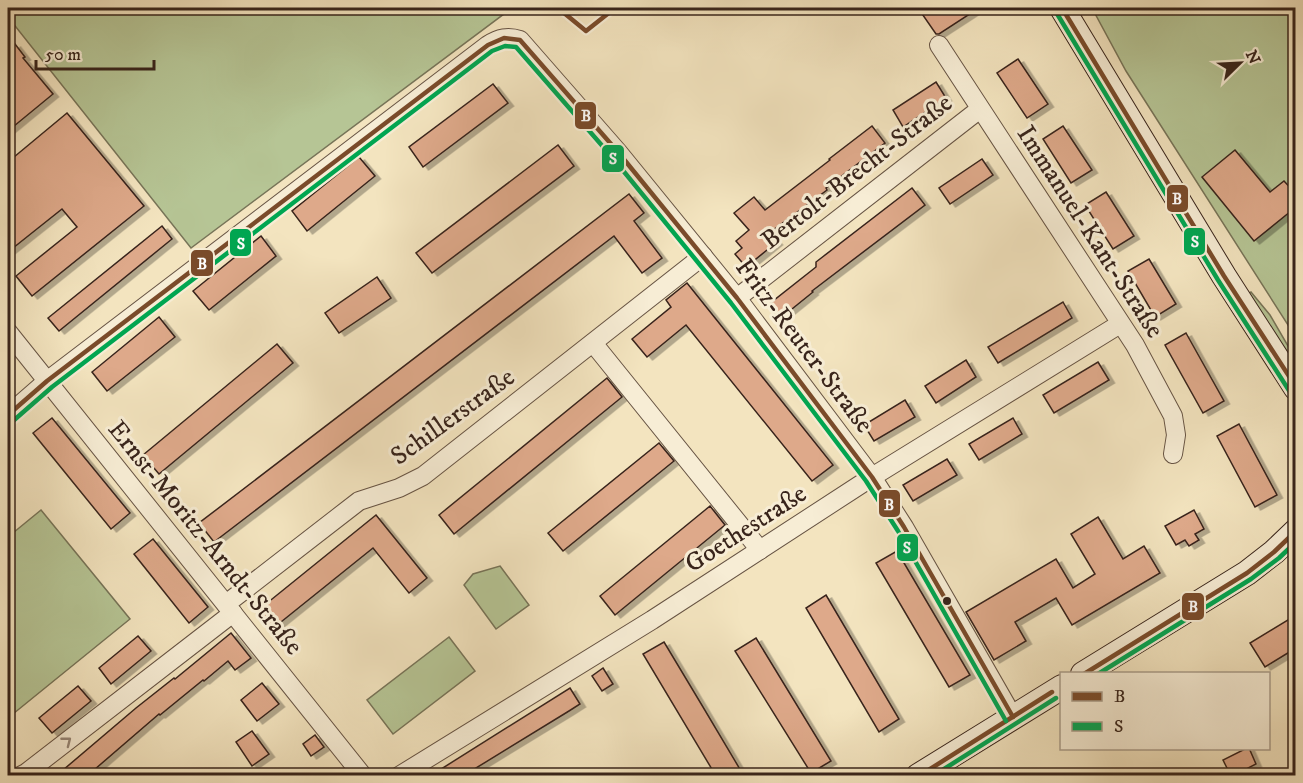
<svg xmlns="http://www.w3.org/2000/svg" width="1303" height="783" font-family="'IM FELL DW Pica',serif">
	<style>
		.green { fill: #b6c595; stroke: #777458; stroke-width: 1.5 }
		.building { fill: #dea98a; stroke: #38241b; stroke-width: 1.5; filter: url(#shadow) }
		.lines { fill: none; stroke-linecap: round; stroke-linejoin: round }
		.street-casing { stroke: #675444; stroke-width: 20 }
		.secondary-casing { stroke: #38241b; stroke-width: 26 }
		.street { stroke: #f7edd5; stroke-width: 18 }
		.secondary { stroke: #f7edd5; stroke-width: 24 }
		.bus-1-casing { stroke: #f7edd5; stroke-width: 9 }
		.bus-2-casing { stroke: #f7edd5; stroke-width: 9 }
		.bus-1 { stroke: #7a4b2a; stroke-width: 4.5 }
		.bus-2 { stroke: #00a651; stroke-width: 4.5 }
		.oneway { stroke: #988878 }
		.bus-dot { fill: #38241b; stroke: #f7edd5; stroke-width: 2 }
		.labels { text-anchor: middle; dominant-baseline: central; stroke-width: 6; stroke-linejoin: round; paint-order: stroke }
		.street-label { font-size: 26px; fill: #38241b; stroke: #f7edd5 }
		.line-badge { stroke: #f7edd5; stroke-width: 2 }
		.badge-label { font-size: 16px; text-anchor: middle; font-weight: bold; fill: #fff }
	</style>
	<defs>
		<filter id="shadow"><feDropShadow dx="5.5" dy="3" stdDeviation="0" flood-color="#0004"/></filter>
	</defs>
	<rect width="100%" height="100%" fill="#f3e4bf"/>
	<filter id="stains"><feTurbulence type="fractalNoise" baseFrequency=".00333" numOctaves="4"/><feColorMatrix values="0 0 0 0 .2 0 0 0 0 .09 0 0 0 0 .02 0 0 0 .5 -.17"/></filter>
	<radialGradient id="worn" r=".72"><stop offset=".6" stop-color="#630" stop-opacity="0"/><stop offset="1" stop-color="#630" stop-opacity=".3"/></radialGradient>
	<!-- green -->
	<g class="green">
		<path d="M8,8H512L191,248L8,17Z"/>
		<path d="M1092,8H1295V336L1126,71Z"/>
		<path d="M1251,292L1270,315L1295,358V372L1247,294Z"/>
		<path d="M41,510L130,619L8,718V537Z"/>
		<path d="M500,566L529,605L496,629L464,585L473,574Z"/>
		<path d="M449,637L475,671L393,734L367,700Z"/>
	</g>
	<!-- building -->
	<g class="building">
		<path d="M918,8H979L939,34H936Z"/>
		<path d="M15,44L25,57L23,58L53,94L8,131V50Z"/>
		<path d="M1018,59L1048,104L1027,118L997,73Z"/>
		<path d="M936,82L946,98L903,127L893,110Z"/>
		<path d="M493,84L508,103L423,167L409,147Z"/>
		<path d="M67,113L144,206L32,296L16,276L77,227L62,209L8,252V162Z"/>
		<path d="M872,126L885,143L826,188L827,190L769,233L777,242L746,267L735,254L742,248L736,241L749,230L734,213L754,197L765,210L830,160L829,159Z"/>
		<path d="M1063,126L1092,170L1071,183L1043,139Z"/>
		<path d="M558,145L574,166L432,273L416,253Z"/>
		<path d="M1235,150L1270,192L1284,181L1296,194V207L1254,241L1202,177Z"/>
		<path d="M359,157L375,176L307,231L292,211Z"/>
		<path d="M982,159L993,175L950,204L939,188Z"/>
		<path d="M912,188L925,205L812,291L813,292L782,317H777L768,305L816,267V262Z"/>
		<path d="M1106,192L1134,236L1113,249L1085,205Z"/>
		<path d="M629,194L644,213L634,221L662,258L642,273L614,236L214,542L199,523Z"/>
		<path d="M162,226L172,239L59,331L48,318Z"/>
		<path d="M261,236L276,256L209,310L193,291Z"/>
		<path d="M1149,259L1176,304L1155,317L1128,271Z"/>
		<path d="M377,277L391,298L339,333L325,313Z"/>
		<path d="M687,283L833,465L812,481L686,325L647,357L632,339L671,307L666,300Z"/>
		<path d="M1063,302L1072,318L998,363L988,347Z"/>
		<path d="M159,317L175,337L107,391L92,372Z"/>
		<path d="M1186,333L1224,401L1203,413L1165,345Z"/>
		<path d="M277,344L293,363L159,474L143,455Z"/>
		<path d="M966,360L976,377L936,403L925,386Z"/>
		<path d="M1098,362L1109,380L1054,413L1043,395Z"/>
		<path d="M607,378L622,397L454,534L439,515Z"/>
		<path d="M905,400L915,417L874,441L864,425Z"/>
		<path d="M52,418L130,513L111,529L33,433Z"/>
		<path d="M1013,418L1022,434L979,460L969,444Z"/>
		<path d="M1239,424L1277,495L1255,507L1217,436Z"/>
		<path d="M659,443L674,461L563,551L548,533Z"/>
		<path d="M947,459L957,475L913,501L903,485Z"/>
		<path d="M710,506L725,525L615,615L600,596Z"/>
		<path d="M1194,510L1204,529L1195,534L1199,540L1189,546L1185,540L1176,545L1165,526Z"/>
		<path d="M376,515L427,578L409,593L373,548L271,630L256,612Z"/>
		<path d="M1098,517L1123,559L1144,546L1160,573L1072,625L1056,598L1015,622L1026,641L994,660L966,612L1056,559L1073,588L1095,574L1071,534Z"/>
		<path d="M153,539L208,607L189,623L134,554Z"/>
		<path d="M897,551L970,675L949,687L876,563Z"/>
		<path d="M826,595L899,719L879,732L806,608Z"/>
		<path d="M1296,615V648L1265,667L1250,643Z"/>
		<path d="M231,633L251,658L235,670L228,661L204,681L203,680L160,715L159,714L87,776H56L136,708L174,678L175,679Z"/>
		<path d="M138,636L151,651L111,684L99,668Z"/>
		<path d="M756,638L831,761L811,773L735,651Z"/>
		<path d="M664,642L703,707L744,776H716L643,654Z"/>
		<path d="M603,668L613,684L602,691L592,676Z"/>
		<path d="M262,683L279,704L257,721L241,700Z"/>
		<path d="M78,686L91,701L52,733L39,718Z"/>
		<path d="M570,688L580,704L569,711L463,776H430Z"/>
		<path d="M252,731L269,754L252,766L236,742Z"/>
		<path d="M315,735L324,747L311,756L303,744Z"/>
		<path d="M1247,748H1249L1256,764L1233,776H1231L1223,760Z"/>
	</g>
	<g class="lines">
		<!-- street casing -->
		<g class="street-casing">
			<g id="street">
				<path d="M939,45L1135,345L1173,416L1176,435L1173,454"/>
				<path d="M737,298L980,109"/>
				<path d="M8,332L363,776"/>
				<path d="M593,343L760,550"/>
				<path d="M8,415L47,381L488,45C499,38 508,36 520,40L618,152L737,298L872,477L904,527L1013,717"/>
				<path d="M226,604L359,501L399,488L423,476L703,256"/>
				<path d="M20,776L26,773L233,613"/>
				<path d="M399,776L652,620L872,477L1120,324"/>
			</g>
		</g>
		<!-- secondary casing -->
		<g class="secondary-casing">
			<g id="secondary">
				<path d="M1062,8L1224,276L1296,388"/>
				<path d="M1083,674L1247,573L1274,552L1296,531"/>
				<path d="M918,776L1062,687"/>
			</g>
		</g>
		<!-- street -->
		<use href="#street" class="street"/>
		<!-- secondary -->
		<use href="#secondary" class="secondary"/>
		<!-- bus-1 casing -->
		<g class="bus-1-casing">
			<g id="bus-1">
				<path d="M558,8L586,31L615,8"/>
				<path d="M1062,8L1224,276L1296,387"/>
				<path d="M8,415L47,381L488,45L504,38L520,40L618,152L737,298L872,477L904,527L1013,717"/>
				<path d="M1084,674L1247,573L1274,552L1296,531"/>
				<path d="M919,776L1052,692"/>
			</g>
		</g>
		<!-- bus-2 casing -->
		<g class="bus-2-casing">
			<g id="bus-2">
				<path d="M1056,12L1218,280L1290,392"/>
				<path d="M13,421L52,387L492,51L505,46L516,47L612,157L731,303L866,481L898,531L1006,721"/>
				<path d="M1098,674L1251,579L1279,558L1296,542"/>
				<path d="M933,776L1056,698"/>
			</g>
		</g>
		<!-- bus-1 -->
		<use href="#bus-1" class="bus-1"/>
		<!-- bus-2 -->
		<use href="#bus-2" class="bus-2"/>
	</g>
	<!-- one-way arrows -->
	<defs><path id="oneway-chevron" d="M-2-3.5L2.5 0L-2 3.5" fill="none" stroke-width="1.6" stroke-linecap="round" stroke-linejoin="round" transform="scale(1.5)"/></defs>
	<use class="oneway" href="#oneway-chevron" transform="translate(67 741) rotate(-38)"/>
	<!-- markers -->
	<circle class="bus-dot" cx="947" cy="601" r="5"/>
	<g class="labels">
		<!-- street labels -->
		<g class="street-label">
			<text transform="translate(857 172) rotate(-38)">Bertolt-Brecht-Straße</text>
			<text transform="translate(1090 232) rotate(57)">Immanuel-Kant-Straße</text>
			<text transform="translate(804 346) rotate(53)">Fritz-Reuter-Straße</text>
			<text transform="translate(453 417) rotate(-36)">Schillerstraße</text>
			<text transform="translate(746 529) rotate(-33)">Goethestraße</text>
			<text transform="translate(205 538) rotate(51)">Ernst-Moritz-Arndt-Straße</text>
		</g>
	</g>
	<g class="line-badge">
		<rect x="574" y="101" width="23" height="29" rx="6" fill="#7a4b2a"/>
		<rect x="601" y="144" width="24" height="29" rx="6" fill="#00a651"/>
		<rect x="1166" y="184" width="23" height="29" rx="6" fill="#7a4b2a"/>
		<rect x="1183" y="227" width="23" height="29" rx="6" fill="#00a651"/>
		<rect x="229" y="228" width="23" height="29" rx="6" fill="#00a651"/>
		<rect x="190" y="249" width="24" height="28" rx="6" fill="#7a4b2a"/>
		<rect x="878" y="489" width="23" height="29" rx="6" fill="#7a4b2a"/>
		<rect x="896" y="533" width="23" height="29" rx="6" fill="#00a651"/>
		<rect x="1181" y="592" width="24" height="29" rx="6" fill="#7a4b2a"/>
	</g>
	<g class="badge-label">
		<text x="586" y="121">B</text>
		<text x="613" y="164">S</text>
		<text x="1177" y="204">B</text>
		<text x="1195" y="247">S</text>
		<text x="241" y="249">S</text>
		<text x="202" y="269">B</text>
		<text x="889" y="510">B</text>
		<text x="907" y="553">S</text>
		<text x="1193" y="612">B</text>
	</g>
	<!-- margin -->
	<rect width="1303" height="783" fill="none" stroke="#f3e4bf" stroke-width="30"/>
	<rect x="9" y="9" width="1285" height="765" fill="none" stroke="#38241b" stroke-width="3"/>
	<rect x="15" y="15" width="1273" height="753" fill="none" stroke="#38241b" stroke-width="1.5"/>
	<!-- legend -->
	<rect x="1060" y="672" width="210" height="78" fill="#f7edd5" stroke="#ab9d8b" stroke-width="1.5"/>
	<rect x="1072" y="692" width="30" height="9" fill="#7a4b2a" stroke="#ab9d8b" stroke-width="1.5"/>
	<text x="1114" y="702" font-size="18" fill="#38241b">B</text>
	<rect x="1072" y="722" width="30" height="9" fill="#00a651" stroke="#ab9d8b" stroke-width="1.5"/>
	<text x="1114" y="732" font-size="18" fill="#38241b">S</text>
	<!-- north arrow -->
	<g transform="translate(1240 63) rotate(66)" stroke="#f7edd5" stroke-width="4.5" paint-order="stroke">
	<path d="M0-4.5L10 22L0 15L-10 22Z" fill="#38241b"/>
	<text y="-9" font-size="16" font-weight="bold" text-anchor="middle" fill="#38241b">N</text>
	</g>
	<!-- scale -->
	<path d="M36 60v9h118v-9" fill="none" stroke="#38241b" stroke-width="3"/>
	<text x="45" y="60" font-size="18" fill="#38241b" stroke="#f7edd5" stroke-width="4.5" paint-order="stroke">50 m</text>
	<rect width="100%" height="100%" filter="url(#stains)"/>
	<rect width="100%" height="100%" fill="url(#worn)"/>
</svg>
